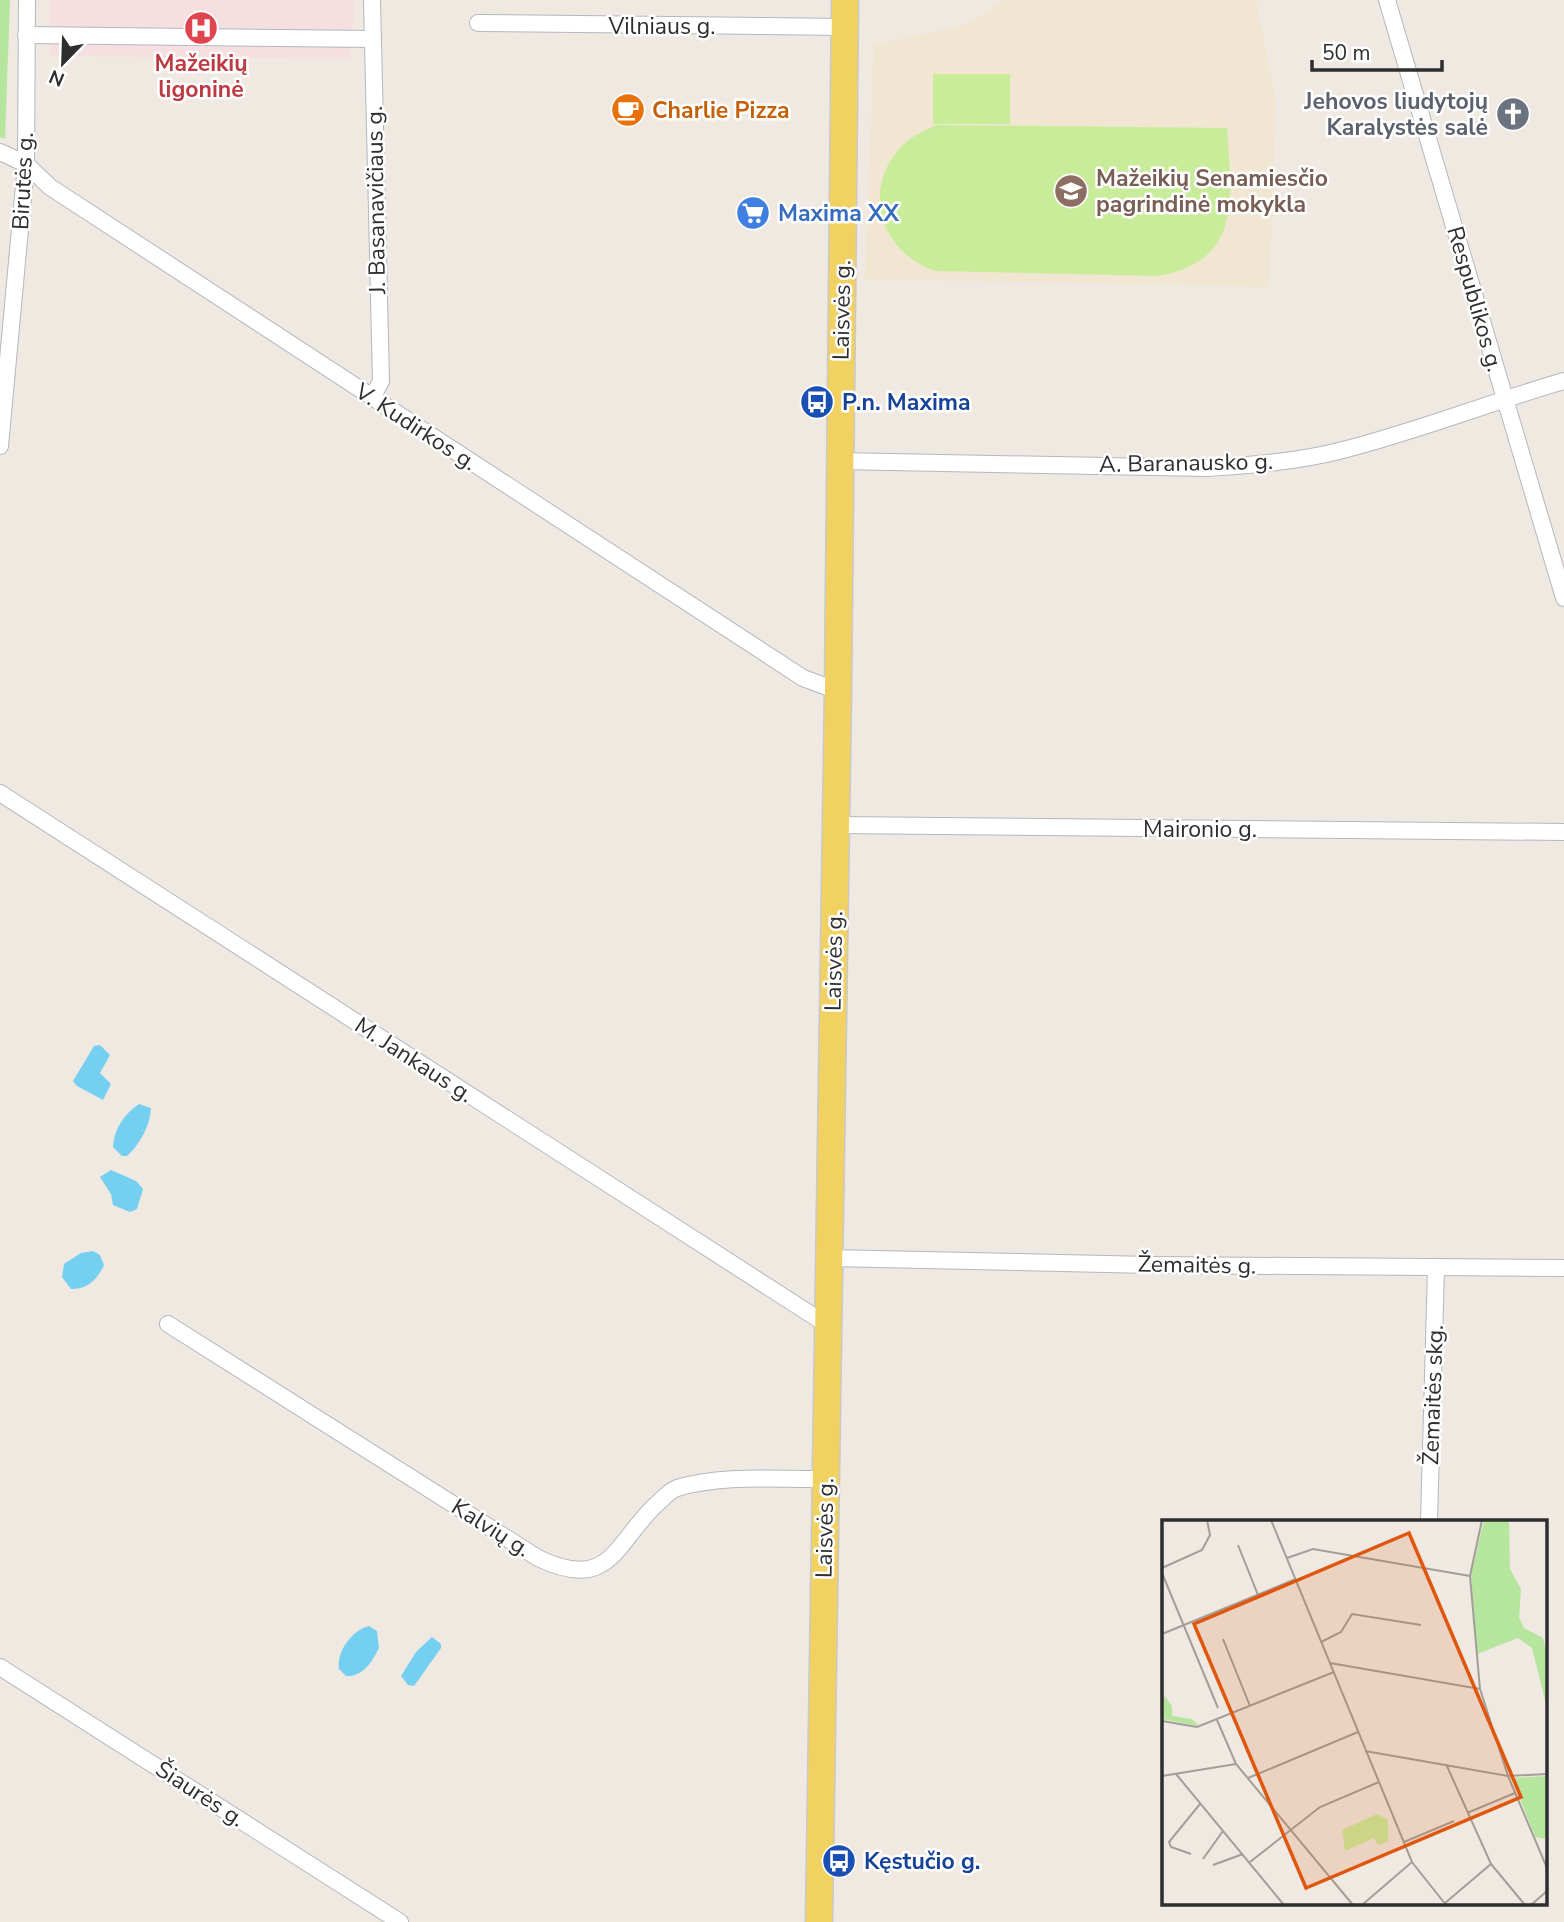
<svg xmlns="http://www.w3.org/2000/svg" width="1564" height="1922" font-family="'Nunito Sans',sans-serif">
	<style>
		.education { fill: #f0e6d1 }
		.medical { fill: #f5dfe0 }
		.green { fill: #b6e59e }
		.pitch { fill: #c9ec9a }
		.water { fill: #75cff0 }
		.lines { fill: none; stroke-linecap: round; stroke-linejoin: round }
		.street-casing { stroke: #b4b7c1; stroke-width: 18 }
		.primary-casing { stroke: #c9c9c9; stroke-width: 29 }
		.street { stroke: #fff; stroke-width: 16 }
		.primary { stroke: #f2d163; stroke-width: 26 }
		.labels { text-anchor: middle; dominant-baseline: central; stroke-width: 5; stroke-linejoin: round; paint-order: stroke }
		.street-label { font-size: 23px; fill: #2e2e2e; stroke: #fff }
		.health-label { font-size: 23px; font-weight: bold; fill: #be3a42; stroke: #fff }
		.worship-label { font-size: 23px; font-weight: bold; fill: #5b616d; stroke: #fff; text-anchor: end }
		.food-label { font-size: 23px; font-weight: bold; fill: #c56008; stroke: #fff; text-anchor: start }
		.education-label { font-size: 23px; font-weight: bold; fill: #785e54; stroke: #fff; text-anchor: start }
		.shop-label { font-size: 23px; font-weight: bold; fill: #366cbe; stroke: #fff; text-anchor: start }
		.transit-label { font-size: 23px; font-weight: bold; fill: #164399; stroke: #fff; text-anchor: start }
		.inset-road { fill: none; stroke: #a29e99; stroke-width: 2 }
		.view { fill: #df570e; fill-opacity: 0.15; stroke: #df570e; stroke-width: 3.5 }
		.inset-edge { fill: none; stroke: #2e2e2e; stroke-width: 3.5 }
	</style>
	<rect width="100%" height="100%" fill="#efe9e1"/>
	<!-- education -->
	<path class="education" d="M1006,0H1256L1276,103L1269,287L865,279L874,45L965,25Z"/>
	<!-- medical -->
	<path class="medical" d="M51,0H355L350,59L50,56Z"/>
	<!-- green -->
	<path class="green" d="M0,0H10L5,139L0,137Z"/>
	<!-- pitch -->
	<g class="pitch">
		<rect x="933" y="74" width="77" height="50"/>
		<path d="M936,125L1227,128C1231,196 1244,262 1157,276L935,271C880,252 860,188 903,145C912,136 924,131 936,125Z"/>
	</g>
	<!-- water -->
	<g class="water">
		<path d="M100,1045L110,1055L100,1073L111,1084L103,1100L77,1086L73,1081L94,1046Z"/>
		<path d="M139,1104L151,1108C150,1126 140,1144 127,1156H122L113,1147C114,1129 124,1114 139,1104Z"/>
		<path d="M111,1170L136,1181L143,1189L137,1209L130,1212L113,1205L111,1194L100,1177Z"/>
		<path d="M93,1251L100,1255L104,1265C97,1280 88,1289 71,1289L62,1277L64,1264L81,1253Z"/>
		<path d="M369,1626L377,1631L379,1648C372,1662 363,1677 346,1676L339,1669C336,1652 352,1630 369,1626Z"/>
		<path d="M432,1637L441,1644V1648L414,1686L408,1685L401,1676L416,1652Z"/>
	</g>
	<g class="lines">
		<!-- street casing -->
		<g class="street-casing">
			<g id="street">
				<path d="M372,0L381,381L372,398"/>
				<path d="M1387,0L1564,598"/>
				<path d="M478,23L845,27"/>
				<path d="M26,35L373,39"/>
				<path d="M0,152L26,164L50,187L803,678L838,691"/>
				<path d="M0,446L26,164L27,0"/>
				<path d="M839,461L1206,468C1251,465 1295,462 1339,451C1415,432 1488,403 1564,381"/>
				<path d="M0,793L829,1326"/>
				<path d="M836,825L1564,832"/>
				<path d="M829,1258L1151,1265L1564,1268"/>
				<path d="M168,1324L538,1558C613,1594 615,1540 660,1501C665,1496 671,1490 677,1488C724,1474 778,1480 826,1479"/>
				<path d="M1429,1521L1436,1268"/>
				<path d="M0,1667L400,1922"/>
			</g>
		</g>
		<!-- primary casing -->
		<g class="primary-casing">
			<path id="primary" d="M819,1922L838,691L845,0"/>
		</g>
		<!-- street -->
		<use href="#street" class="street"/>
		<!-- primary -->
		<use href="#primary" class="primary"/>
	</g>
	<!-- icons -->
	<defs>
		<g id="hospital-disc" transform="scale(1.75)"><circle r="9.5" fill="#e0444e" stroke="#fff"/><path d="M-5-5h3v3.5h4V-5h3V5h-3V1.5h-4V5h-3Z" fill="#fff"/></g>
		<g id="cafe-disc" transform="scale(1.75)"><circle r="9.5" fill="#e8710a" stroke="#fff"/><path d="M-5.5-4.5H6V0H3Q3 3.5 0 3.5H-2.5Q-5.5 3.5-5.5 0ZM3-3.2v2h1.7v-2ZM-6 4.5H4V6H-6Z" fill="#fff"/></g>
		<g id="church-disc" transform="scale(1.75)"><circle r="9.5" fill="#6b7280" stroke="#fff"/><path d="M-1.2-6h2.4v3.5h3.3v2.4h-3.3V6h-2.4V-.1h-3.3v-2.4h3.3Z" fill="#fff"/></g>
		<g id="school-disc" transform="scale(1.75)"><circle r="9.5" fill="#8d6e63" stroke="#fff"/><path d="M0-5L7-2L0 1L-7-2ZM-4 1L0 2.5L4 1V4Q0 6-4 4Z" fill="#fff"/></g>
		<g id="supermarket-disc" transform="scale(1.75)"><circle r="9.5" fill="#3f7fe0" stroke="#fff"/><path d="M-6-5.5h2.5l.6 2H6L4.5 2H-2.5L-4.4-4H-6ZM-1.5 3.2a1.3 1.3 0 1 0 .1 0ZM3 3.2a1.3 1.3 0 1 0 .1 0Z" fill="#fff"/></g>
		<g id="bus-disc" transform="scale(1.75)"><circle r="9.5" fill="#1a4fb4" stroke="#fff"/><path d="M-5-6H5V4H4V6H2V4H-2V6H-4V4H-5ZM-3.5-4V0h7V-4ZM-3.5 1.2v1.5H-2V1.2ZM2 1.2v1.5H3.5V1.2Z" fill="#fff"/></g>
	</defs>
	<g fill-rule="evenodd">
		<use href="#hospital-disc" x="201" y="28"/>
		<use href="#cafe-disc" x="628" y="110"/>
		<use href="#church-disc" x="1513" y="114"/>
		<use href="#school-disc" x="1071" y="191"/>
		<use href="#supermarket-disc" x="753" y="213"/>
		<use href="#bus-disc" x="817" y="402"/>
		<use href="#bus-disc" x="839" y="1861"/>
	</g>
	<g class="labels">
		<!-- street labels -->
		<g class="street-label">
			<text x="662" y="26">Vilniaus g.</text>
			<text transform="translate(23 181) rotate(-87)">Birutės g.</text>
			<text transform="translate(376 200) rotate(-91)">J. Basanavičiaus g.</text>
			<text transform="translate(1475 299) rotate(74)">Respublikos g.</text>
			<text transform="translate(842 310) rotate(-89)">Laisvės g.</text>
			<text transform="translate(416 427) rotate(33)">V. Kudirkos g.</text>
			<text transform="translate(1186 463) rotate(-1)">A. Baranausko g.</text>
			<text x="1200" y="829">Maironio g.</text>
			<text transform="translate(834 961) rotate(-89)">Laisvės g.</text>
			<text transform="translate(414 1060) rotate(33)">M. Jankaus g.</text>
			<text transform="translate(1197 1265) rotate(1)">Žemaitės g.</text>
			<text transform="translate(1433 1395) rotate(-88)">Žemaitės skg.</text>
			<text transform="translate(491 1528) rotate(32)">Kalvių g.</text>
			<text transform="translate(825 1528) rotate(-89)">Laisvės g.</text>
			<text transform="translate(200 1794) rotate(33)">Šiaurės g.</text>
		</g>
		<!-- health labels -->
		<g class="health-label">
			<text x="201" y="63">Mažeikių<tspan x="201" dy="26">ligoninė</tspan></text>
		</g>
		<!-- worship labels -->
		<g class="worship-label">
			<text x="1488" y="101">Jehovos liudytojų<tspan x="1488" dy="26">Karalystės salė</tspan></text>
		</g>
		<!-- food labels -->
		<g class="food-label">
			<text x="652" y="110">Charlie Pizza</text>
		</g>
		<!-- education labels -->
		<g class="education-label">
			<text x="1096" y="178">Mažeikių Senamiesčio<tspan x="1096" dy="26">pagrindinė mokykla</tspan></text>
		</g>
		<!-- shop labels -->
		<g class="shop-label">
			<text x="778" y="213">Maxima XX</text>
		</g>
		<!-- transit labels -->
		<g class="transit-label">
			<text x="842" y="402">P.n. Maxima</text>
			<text x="864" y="1861">Kęstučio g.</text>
		</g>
	</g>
	<!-- overview -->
	<g transform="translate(1162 1520)">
		<rect width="385" height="385" fill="#efe9e1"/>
		<path d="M322,0H347L348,49L359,69L357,97L362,108L381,118L385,135V188L370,128L356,118L315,134L309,55ZM0,173L10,186V196L30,199L37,206L0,199ZM385,256V319L373,317L350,258Z" fill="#b6e59e"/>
		<path d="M215,294L226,300V321L216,325L212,318L183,331L180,310Z" fill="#c9ec9a"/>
		<path class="inset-road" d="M109,0L250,342L284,385M320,0L308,56L318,169L346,256L385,348M76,25L96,75M125,38L151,29L308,56M0,48L40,30L48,15L45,0M0,53L56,188M0,114L134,59M61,119L88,186M159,122L179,112L190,94L259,105M168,143L318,169M55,200L74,244L191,385M0,201L35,207L172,152M203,231L346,256L385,254M284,244L329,344L363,385M14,254L122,385M0,256L74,244M86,258L196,212M305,293L353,273M242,322L292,301M29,334L9,327L7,322L38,284M41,339L61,311M88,342L158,287L217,262M51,345L81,334M283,383L329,344M200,385L250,342M369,385L385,371"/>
		<path class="view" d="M247,13L359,277L144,368L32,104Z"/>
		<rect width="385" height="385" class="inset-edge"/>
	</g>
	<!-- north arrow -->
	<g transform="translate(63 63) rotate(203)" stroke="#ffffff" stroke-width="5" paint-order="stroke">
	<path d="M0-5L12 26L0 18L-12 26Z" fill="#2e2e2e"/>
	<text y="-10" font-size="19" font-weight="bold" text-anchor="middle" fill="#2e2e2e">N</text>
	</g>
	<!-- scale -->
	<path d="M1312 60v10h130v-10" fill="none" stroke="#2e2e2e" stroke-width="3.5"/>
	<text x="1322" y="60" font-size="21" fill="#2e2e2e" stroke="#ffffff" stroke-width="5" paint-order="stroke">50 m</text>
</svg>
